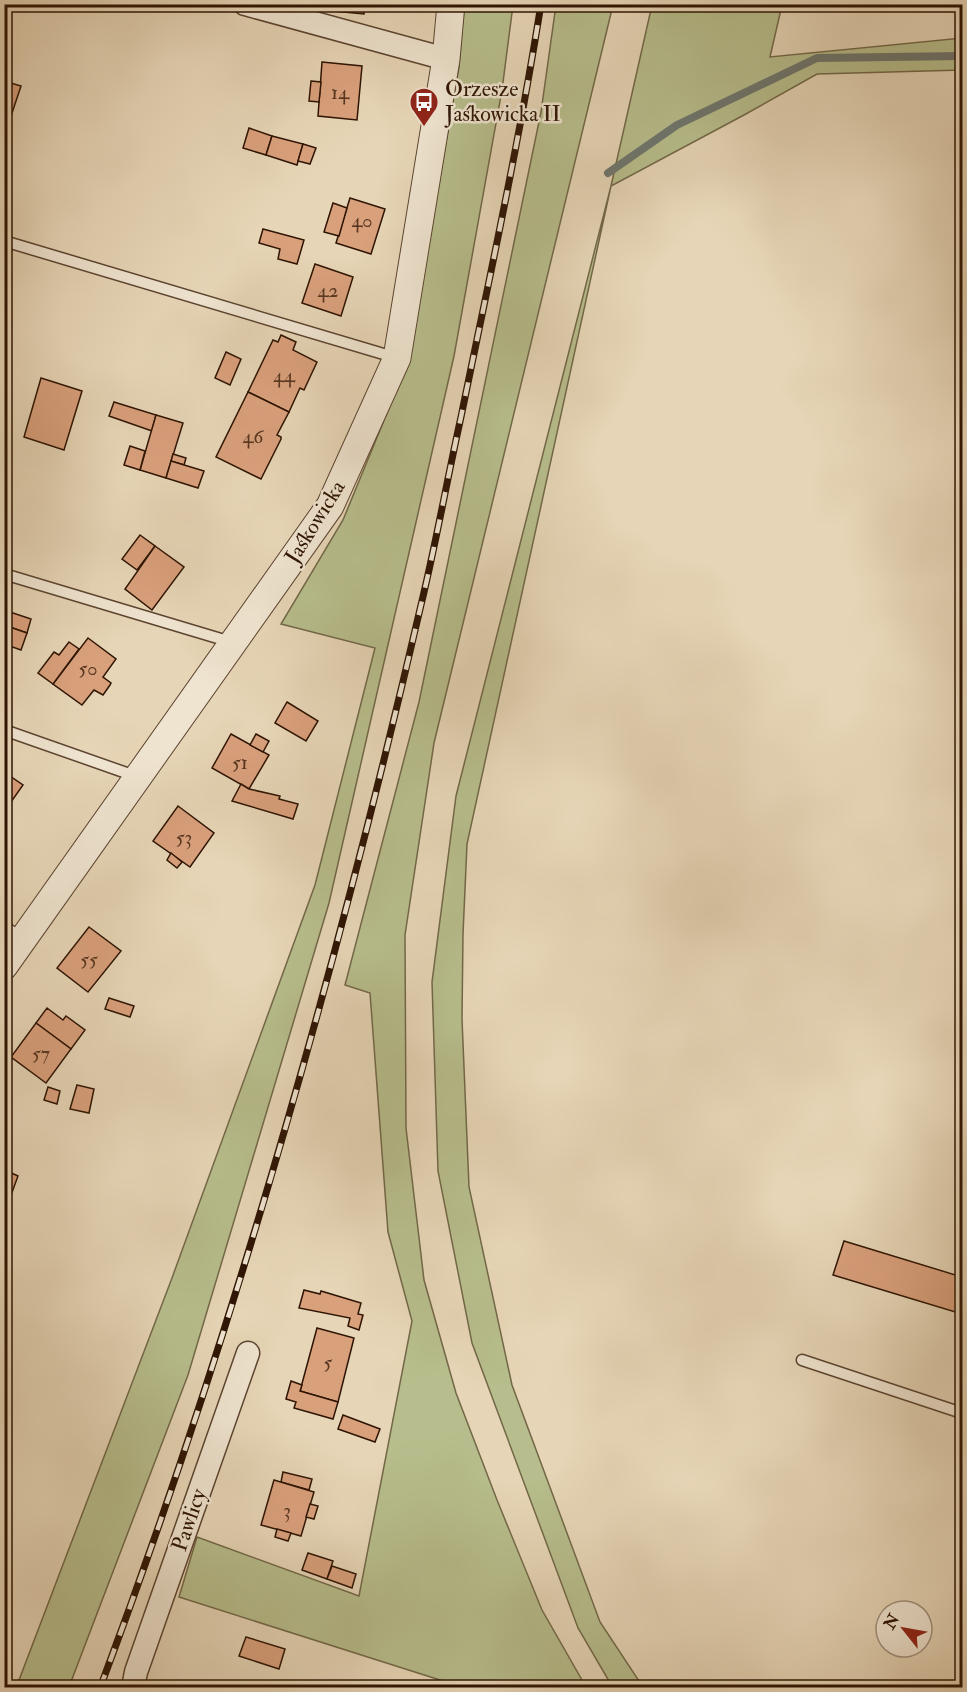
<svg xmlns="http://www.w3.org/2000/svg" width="967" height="1692" font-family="'IM FELL Double Pica',serif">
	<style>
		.green { fill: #b7bd8c; stroke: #726848; stroke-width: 1.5 }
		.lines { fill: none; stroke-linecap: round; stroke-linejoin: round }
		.stream { stroke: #6d766e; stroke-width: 8 }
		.building { fill: #d9a07c; stroke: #2e1403; stroke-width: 1.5 }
		.service-casing { stroke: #5c4430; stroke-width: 13 }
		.minor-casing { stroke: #5c4430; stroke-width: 25 }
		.tertiary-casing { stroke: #5c4430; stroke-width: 29 }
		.service { stroke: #efe4d0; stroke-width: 10 }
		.minor { stroke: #efe4d0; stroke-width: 22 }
		.tertiary { stroke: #efe4d0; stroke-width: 27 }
		.rail-casing { stroke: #2e1403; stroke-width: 7 }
		.rail { stroke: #efe4d0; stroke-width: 4.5; stroke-dasharray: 14; stroke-linecap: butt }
		.labels { text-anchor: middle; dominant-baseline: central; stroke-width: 5; stroke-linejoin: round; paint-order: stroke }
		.number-label { font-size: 20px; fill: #593721 }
		.poi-label { font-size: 22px; fill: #2e1403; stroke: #efe4d0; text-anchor: start }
		.street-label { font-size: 22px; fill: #2e1403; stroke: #efe4d0 }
	</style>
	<rect width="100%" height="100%" fill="#e6d5b6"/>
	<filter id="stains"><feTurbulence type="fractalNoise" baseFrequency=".00333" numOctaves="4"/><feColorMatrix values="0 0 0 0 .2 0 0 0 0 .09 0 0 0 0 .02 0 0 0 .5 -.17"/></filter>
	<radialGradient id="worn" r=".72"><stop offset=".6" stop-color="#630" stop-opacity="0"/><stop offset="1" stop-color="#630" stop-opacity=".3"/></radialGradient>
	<!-- green -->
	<g class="green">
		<path d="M464,5H513L502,90L454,356L329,903L188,1375L69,1687L16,1688L172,1278L315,885L375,648L281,624L343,520L408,362L459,67Z"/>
		<path d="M556,5H613L434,743L405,935L406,1128L424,1280L456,1393L497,1500L542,1610L586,1687H469L440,1680L179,1597L197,1537L359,1596L412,1321L388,1232L370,993L345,985L419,702L541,112Z"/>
		<path d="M652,5H782L770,57L962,38V70L817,74L744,115L611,186L467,844L463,934L462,1019L469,1187L512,1385L600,1622L643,1687L613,1688L578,1628L472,1343L438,1171L432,982L456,796L611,186Z"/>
	</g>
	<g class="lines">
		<!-- stream -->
		<path class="stream" d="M608,173L677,125L817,58L962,56"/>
	</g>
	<!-- building -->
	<g class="building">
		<path d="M324,4H365L364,14L323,10Z"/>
		<path d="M322,62L362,66L357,120L318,116Z"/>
		<path d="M4,81L21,86L7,128L4,127Z"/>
		<path d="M311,81L321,82L319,102L309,101Z"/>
		<path d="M249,128L272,136L266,155L243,148Z"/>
		<path d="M272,136L303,144L297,165L266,155Z"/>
		<path d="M303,144L316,148L310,164L298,161Z"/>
		<path d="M350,198L385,209L371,254L336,243Z"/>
		<path d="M333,203L347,208L339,236L324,232Z"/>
		<path d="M263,229L304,240L297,264L278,259L280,249L259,243Z"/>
		<path d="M315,264L353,277L341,316L302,303Z"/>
		<path d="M281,335L296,342L293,350L317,362L304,390L300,388L289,412L248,392L273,340L278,342Z"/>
		<path d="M226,352L241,359L230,385L215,378Z"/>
		<path d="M41,378L82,391L64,450L24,437Z"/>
		<path d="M248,392L289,412L277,435L281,437V439L261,479L216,457Z"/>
		<path d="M114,402L156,415L152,431L109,416Z"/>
		<path d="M156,415L183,423L166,478L140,470Z"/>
		<path d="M130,446L145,451L140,470L124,465Z"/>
		<path d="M173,454L186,458L184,465L171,461Z"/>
		<path d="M171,461L204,471L198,488L166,478Z"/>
		<path d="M140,535L155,546L137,570L122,559Z"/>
		<path d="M155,546L184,567L152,610L125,589Z"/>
		<path d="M7,611L31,619L27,633L4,625Z"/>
		<path d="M4,625L27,633L21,650L4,644Z"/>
		<path d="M88,638L116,659L103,677L111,683L110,685L103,695L94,690L82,705L53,684Z"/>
		<path d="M69,642L79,649L53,684L38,673L54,652L59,655Z"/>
		<path d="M287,702L318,721L306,741L275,723Z"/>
		<path d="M231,734L269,755L249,789L212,768Z"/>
		<path d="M256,734L269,741L263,752L250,745Z"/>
		<path d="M4,772L23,785L4,812Z"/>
		<path d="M241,784L249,789L280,796L279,799L298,804L293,819L232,801Z"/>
		<path d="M178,806L214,833L190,867L153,841Z"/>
		<path d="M171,853L182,862L177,868L167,860Z"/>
		<path d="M89,927L121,951L88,992L57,968Z"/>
		<path d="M109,998L134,1006L130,1017L105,1009Z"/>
		<path d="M47,1008L63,1020L66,1016L85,1030L71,1049L36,1023Z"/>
		<path d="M36,1023L71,1049L46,1083L11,1057Z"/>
		<path d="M77,1085L94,1089L89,1113L70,1109Z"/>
		<path d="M48,1087L60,1091L57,1104L44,1100Z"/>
		<path d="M7,1171L18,1176L11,1195L4,1193V1177Z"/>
		<path d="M844,1241L962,1277V1314L833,1275Z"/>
		<path d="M304,1290L320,1294L321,1291L361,1303L358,1314L363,1315L359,1330L348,1326L350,1318L299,1308Z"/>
		<path d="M317,1328L354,1338L338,1402L300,1391Z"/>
		<path d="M291,1381L302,1385L300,1391L338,1402L333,1419L294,1408L296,1402L286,1399Z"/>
		<path d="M343,1415L380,1429L375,1442L338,1429Z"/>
		<path d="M283,1472L312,1479L309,1490L281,1482Z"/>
		<path d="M274,1480L314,1492L301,1536L261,1525Z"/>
		<path d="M310,1504L318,1506L314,1519L306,1517Z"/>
		<path d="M277,1529L291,1533L288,1541L275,1537Z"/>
		<path d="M308,1553L333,1561L327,1579L302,1570Z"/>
		<path d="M332,1566L356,1574L352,1588L327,1579Z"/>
		<path d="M246,1637L285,1649L279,1669L239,1656Z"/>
	</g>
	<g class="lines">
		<!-- service casing -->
		<g class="service-casing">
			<g id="service">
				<path d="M4,241L397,358"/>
				<path d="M4,574L231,642"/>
				<path d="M4,730L138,777"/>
				<path d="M4,926L23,939"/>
				<path d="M802,1360L962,1413"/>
			</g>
		</g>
		<!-- minor casing -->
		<g class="minor-casing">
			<g id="minor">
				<path d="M245,4L446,59"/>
				<path d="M133,1688L136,1672L248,1353"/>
			</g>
		</g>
		<!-- tertiary casing -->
		<g class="tertiary-casing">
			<path id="tertiary" d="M4,966L330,506L397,358L446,59L451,4"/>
		</g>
		<!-- service -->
		<use href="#service" class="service"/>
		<!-- minor -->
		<use href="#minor" class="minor"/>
		<!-- tertiary -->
		<use href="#tertiary" class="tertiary"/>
		<!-- rail casing -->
		<g class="rail-casing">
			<path id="rail" d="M100,1688C233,1335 336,972 421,605C436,543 447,480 461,417C489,280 519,143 541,4"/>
		</g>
		<!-- rail -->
		<use href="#rail" class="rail"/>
	</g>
	<!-- icons -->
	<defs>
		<g id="bus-pin" transform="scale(1.5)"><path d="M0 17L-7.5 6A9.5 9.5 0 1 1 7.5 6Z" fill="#8f2418" stroke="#efe4d0"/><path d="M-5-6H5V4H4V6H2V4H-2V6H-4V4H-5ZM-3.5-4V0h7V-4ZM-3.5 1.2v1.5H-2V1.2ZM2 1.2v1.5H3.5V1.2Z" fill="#fff"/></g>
	</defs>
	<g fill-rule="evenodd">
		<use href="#bus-pin" x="424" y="102"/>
	</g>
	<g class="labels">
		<!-- number labels -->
		<g class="number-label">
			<text x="340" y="92">14</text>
			<text x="362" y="220">40</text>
			<text x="328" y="290">42</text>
			<text x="284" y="375">44</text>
			<text x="253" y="436">46</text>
			<text x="88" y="668">50</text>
			<text x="240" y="762">51</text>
			<text x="184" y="837">53</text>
			<text x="89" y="959">55</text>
			<text x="41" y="1053">57</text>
			<text x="328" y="1362">5</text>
			<text x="287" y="1510">3</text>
		</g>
		<!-- poi labels -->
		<g class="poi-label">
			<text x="445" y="89">Orzesze<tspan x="445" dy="25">Jaśkowicka II</tspan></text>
		</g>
		<!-- street labels -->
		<g class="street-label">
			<text transform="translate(315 522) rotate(-58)">Jaśkowicka</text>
			<text transform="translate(189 1520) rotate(-71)">Pawlicy</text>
		</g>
	</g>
	<!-- margin -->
	<rect width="967" height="1692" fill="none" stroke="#e6d5b6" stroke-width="24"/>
	<rect x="6" y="6" width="955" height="1680" fill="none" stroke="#2e1403" stroke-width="3"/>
	<rect x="12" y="12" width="943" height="1668" fill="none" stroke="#2e1403" stroke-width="1.5"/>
	<!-- north arrow -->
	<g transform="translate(904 1629) rotate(301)"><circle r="28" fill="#efe4d0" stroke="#a2917e" stroke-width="1.5"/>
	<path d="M0-4.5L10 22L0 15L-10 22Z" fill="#8f2418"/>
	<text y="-9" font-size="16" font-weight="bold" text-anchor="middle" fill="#2e1403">N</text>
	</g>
	<rect width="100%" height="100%" filter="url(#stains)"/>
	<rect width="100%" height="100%" fill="url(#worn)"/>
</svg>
